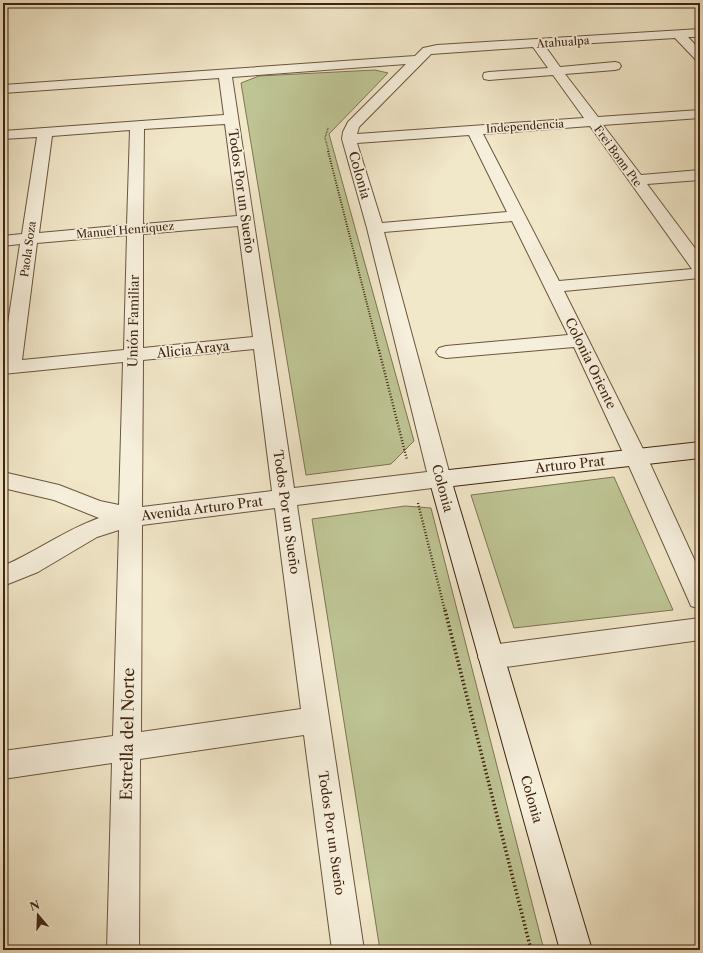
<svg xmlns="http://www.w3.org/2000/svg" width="703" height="953" font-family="'Libre Caslon Text',serif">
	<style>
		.green { fill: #bec494; stroke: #7f7452 }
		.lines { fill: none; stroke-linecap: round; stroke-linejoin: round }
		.street-casing { stroke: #6c553e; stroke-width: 2 }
		.secondary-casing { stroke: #402410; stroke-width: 2 }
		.path-far3 { stroke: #402410; stroke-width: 1.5; stroke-dasharray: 0.5 1; stroke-linecap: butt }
		.path-far2 { stroke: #402410; stroke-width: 2; stroke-dasharray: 1 1.5; stroke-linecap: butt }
		.path-far1 { stroke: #402410; stroke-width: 2.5; stroke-dasharray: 1 2; stroke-linecap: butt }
		.path { stroke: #402410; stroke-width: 3.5; stroke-dasharray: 1.5 2.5; stroke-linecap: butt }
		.street { fill: #f6efdc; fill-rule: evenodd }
		.secondary { fill: #f6efdc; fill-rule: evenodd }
		.labels { text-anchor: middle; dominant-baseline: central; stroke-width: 3.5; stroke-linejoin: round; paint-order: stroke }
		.far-street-label { font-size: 11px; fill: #402410; stroke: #f6efdc }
		.street-label { font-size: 13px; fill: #402410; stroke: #f6efdc }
		.near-street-label { font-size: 16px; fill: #402410; stroke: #f6efdc }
	</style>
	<rect width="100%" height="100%" fill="#f1e7c9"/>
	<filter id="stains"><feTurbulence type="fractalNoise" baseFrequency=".005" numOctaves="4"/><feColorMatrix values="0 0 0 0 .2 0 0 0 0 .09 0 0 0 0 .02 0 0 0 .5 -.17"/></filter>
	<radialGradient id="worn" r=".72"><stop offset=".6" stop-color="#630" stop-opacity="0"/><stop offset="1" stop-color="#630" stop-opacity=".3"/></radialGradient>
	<!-- green -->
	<g class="green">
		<path d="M375,70L388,73L329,134L414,441L391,464L306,475L241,83L259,76Z"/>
		<path d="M614,477L673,610L514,628L471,495Z"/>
		<path d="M405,506L431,508L544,950H380L312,519Z"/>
	</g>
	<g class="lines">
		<!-- street casing -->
		<g class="street-casing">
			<g id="street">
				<path d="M700,29V37H688L700,50V61L696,60L675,38L545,46L560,67L615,62L619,63L621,66L619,69L615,70L565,74L598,117L700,110V118L603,125L641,175L700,170V180L647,184L700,255V278L564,291L647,457L700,572V609L691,606L688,599L625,457L574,347L446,358L439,356L436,352L439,348L446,346L568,335L512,221L384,232L451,479L448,485L440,487L297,505L364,950H332L304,735L140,759L139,950H107L112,763L3,779V751L113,736L119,530L97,537L38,572L3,586V566C36,552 65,530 99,518L54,500L3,488V472L59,485L100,501L119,505L123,362L3,374V356L20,244L3,246V236L22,234L37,137L3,139V131L224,115L219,78L3,93V85L415,56L423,48L437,45ZM533,47L548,68L489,72L484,73L483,76L484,79L489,80L553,75L584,118L357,134L359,127L431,54ZM406,64L348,122L343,132L342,139L367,228L427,472L294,488L232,77ZM225,124L237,216L143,224L144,129ZM590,126L692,269L559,281L483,134ZM130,130L127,225L39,233L52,136ZM469,135L507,212L382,223L357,143ZM238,226L253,337L143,348V234ZM127,235L124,350L22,360L37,243ZM254,349L272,491L142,507L143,360ZM275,508L301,709L141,732L142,525Z"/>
				<path d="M700,618V640L491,669L482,665L478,657L482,649L491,645Z"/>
			</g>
		</g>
		<!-- secondary casing -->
		<g class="secondary-casing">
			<path id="secondary" d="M700,442V458L453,486L592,950H560L429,479L432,473L440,471Z"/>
		</g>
		<!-- path-far3 -->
		<path class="path-far3" d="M328,128L325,138L329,152"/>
		<!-- path-far2 -->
		<path class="path-far2" d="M328,151L379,351"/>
		<!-- path-far1 -->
		<g class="path-far1">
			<path d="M379,350L407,460"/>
			<path d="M418,503L445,611"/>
		</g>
		<!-- path -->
		<path class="path" d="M445,610L531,950"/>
		<!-- street -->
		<use href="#street" class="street"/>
		<!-- secondary -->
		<use href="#secondary" class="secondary"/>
	</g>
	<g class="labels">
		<!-- far-street labels -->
		<g class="far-street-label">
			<text transform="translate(563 42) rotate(-4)">Atahualpa</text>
			<text transform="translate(525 126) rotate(-4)">Independencia</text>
			<text transform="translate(618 156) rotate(54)">Frei Bonn Pte</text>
			<text transform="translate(125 230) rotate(-5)">Manuel Henríquez</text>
			<text transform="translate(28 249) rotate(-82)">Paola Soza</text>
		</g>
		<!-- street labels -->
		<g class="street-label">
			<text transform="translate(360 175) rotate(74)">Colonia</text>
			<text transform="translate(242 191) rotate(82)">Todos Por un Sueño</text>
			<text transform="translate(133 321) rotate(-89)">Unión Familiar</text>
			<text transform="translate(193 349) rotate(-6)">Alicia Araya</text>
			<text transform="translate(591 363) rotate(64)">Colonia Oriente</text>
			<text transform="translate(570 464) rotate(-6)">Arturo Prat</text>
			<text transform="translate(443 488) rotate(75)">Colonia</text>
			<text transform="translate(202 508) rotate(-7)">Avenida Arturo Prat</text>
			<text transform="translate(287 512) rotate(82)">Todos Por un Sueño</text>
			<text transform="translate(532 799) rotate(74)">Colonia</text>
			<text transform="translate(332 833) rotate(82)">Todos Por un Sueño</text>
		</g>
		<!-- near-street labels -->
		<g class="near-street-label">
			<text transform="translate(127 734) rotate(-89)">Estrella del Norte</text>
		</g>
	</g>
	<!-- margin -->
	<rect width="703" height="953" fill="none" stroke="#f1e7c9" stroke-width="16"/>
	<rect x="4" y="4" width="695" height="945" fill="none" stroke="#402410" stroke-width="2"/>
	<rect x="8" y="8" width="687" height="937" fill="none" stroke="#402410"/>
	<!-- north arrow -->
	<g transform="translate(38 915) rotate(341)" stroke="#f6efdc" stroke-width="3" paint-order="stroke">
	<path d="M0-3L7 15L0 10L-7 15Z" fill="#402410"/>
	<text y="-6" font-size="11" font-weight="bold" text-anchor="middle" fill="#402410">N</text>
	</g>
	<rect width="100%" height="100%" filter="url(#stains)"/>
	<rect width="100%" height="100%" fill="url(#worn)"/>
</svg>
